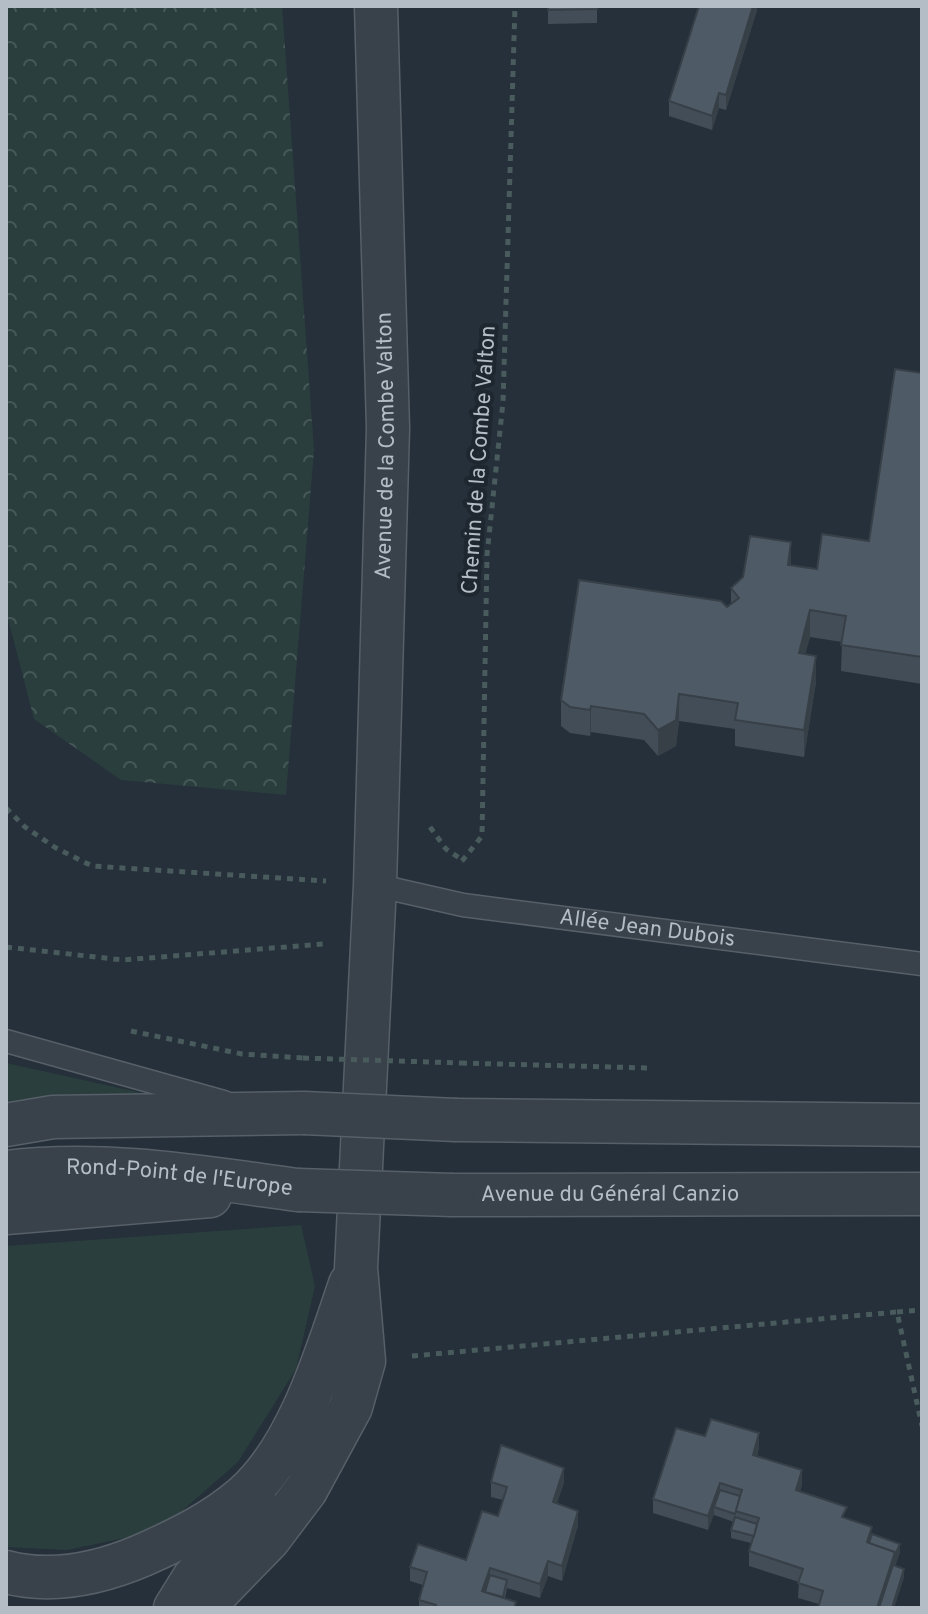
<svg xmlns="http://www.w3.org/2000/svg" width="928" height="1614" font-family="Overpass,sans-serif">
	<style>
		.grass { fill: #2a3e3d }
		.forest { fill: url(#forest-crowns) }
		.lines { fill: none; stroke-linecap: round; stroke-linejoin: round }
		.service-casing { stroke: #575f68; stroke-width: 25 }
		.minor-casing { stroke: #575f68; stroke-width: 45 }
		.path { stroke: #495b5c; stroke-width: 5; stroke-dasharray: 6 6; stroke-linecap: butt }
		.service { stroke: #39414a; stroke-width: 22 }
		.minor { stroke: #39414a; stroke-width: 42 }
		.minor-bridge-casing { stroke: #575f68; stroke-width: 45; stroke-linecap: butt }
		.path-bridge { stroke: #495b5c; stroke-width: 5; stroke-dasharray: 6 6; stroke-linecap: butt }
		.minor-bridge { stroke: #39414a; stroke-width: 42 }
		.wall { fill: #434d57 }
		.shaded-wall { fill: #373f47 }
		.building { fill: #4e5a65; stroke: #373f47; stroke-width: 2 }
		.labels { text-anchor: middle; dominant-baseline: central; stroke-width: 8; stroke-linejoin: round; paint-order: stroke }
		.street-label { font-size: 22px; fill: #b4bcc6; stroke: #1e262f }
	</style>
	<defs>
		<pattern id="forest-crowns" width="20" height="18" patternUnits="userSpaceOnUse" patternTransform="scale(2)"><rect width="20" height="18" fill="#2a3e3d"/><path d="M2 6a3 3 0 1 1 6 0M12 15a3 3 0 1 1 6 0" fill="none" stroke="#465858"/></pattern>
	</defs>
	<rect width="100%" height="100%" fill="#25303a"/>
	<!-- grass -->
	<g class="grass">
		<path d="M6,1063L142,1093L6,1114Z"/>
		<path d="M301,1225L315,1286L296,1369L238,1462L159,1531L67,1550L6,1547V1246Z"/>
	</g>
	<!-- forest -->
	<path class="forest" d="M6,6H282L314,450L286,795L121,780L34,719L6,611Z"/>
	<g class="lines">
		<!-- service casing -->
		<g class="service-casing">
			<g id="service">
				<path id="s1" d="M375,885L463,905L922,964"/>
				<path d="M6,1041L224,1102"/>
			</g>
		</g>
		<!-- minor casing -->
		<g class="minor-casing">
			<g id="minor">
				<path d="M456,1120L922,1125"/>
				<path d="M6,1125L53,1117L304,1113"/>
				<path id="s2" d="M6,1172C104,1160 201,1177 298,1190"/>
				<path id="s3" d="M452,1195L922,1194"/>
				<path d="M6,1213L210,1196"/>
				<path d="M6,1572C52,1584 101,1573 143,1555C179,1539 214,1522 244,1496C299,1448 327,1351 350,1284"/>
				<path d="M175,1608L193,1579L258,1508"/>
				<path id="s4" d="M202,1608L269,1539L306,1490L351,1407L364,1361L356,1268L375,885L388,428L376,6"/>
			</g>
		</g>
		<!-- path -->
		<g class="path">
			<path d="M6,808L25,827L56,848L92,866L326,881"/>
			<path d="M430,827L446,849L464,861"/>
			<path d="M462,861L482,836L487,555L503,402L515,6"/>
			<path d="M6,947L123,960L323,944"/>
			<path d="M131,1031L242,1054L303,1058"/>
			<path d="M461,1063L648,1068"/>
			<path d="M897,1312L922,1310"/>
			<path d="M412,1356L897,1312L922,1426"/>
		</g>
		<!-- service -->
		<use href="#service" class="service"/>
		<!-- minor -->
		<use href="#minor" class="minor"/>
		<!-- minor-bridge casing -->
		<g class="minor-bridge-casing">
			<g id="minor-bridge">
				<path d="M304,1113L456,1120"/>
				<path d="M298,1190L452,1195"/>
			</g>
		</g>
		<!-- path-bridge -->
		<path class="path-bridge" d="M303,1058L461,1063"/>
		<!-- minor-bridge -->
		<use href="#minor-bridge" class="minor-bridge"/>
	</g>
	<!-- wall -->
	<g class="wall">
		<path d="M548,6H597V23L548,24Z"/>
		<path d="M757,6V10L726,110L719,108L712,130L669,116V101Z"/>
		<path d="M922,373V710V684L841,671L842,642L810,637L805,654L816,682L804,757L735,746V729L679,721L676,746L658,756L644,740L591,732L590,736L570,733L561,726V700L727,607L731,604V588L791,565L817,569L869,541Z"/>
		<path d="M705,1436L759,1448L757,1456L802,1485L800,1491L847,1519L900,1552L895,1566L904,1577L894,1608H818L819,1604L798,1598L799,1582L749,1566V1551L751,1543L731,1538V1530L734,1522L714,1515V1514L708,1530L653,1513V1499Z"/>
		<path d="M491,1482H564L557,1503L578,1525L562,1581L548,1576L540,1598L507,1588L505,1598L516,1608H419V1600L423,1585L410,1581V1567L466,1560L498,1516L503,1500L491,1497Z"/>
	</g>
	<!-- shaded-wall -->
	<g class="shaded-wall">
		<path d="M753,6H757V10L726,110V95Z"/>
		<path d="M719,93V108L712,130V116Z"/>
		<path d="M791,542V568L788,565Z"/>
		<path d="M810,610V637L799,679V653Z"/>
		<path d="M816,656V682L804,757V730Z"/>
		<path d="M679,694V721L676,746L658,756V730Z"/>
		<path d="M591,706V732L590,736V710Z"/>
		<path d="M759,1433V1448L753,1470V1455Z"/>
		<path d="M564,1468V1482L553,1516V1502Z"/>
		<path d="M802,1470V1485L796,1505V1490Z"/>
		<path d="M720,1483V1498L714,1507V1514L708,1530V1516Z"/>
		<path d="M578,1511V1525L562,1581V1566Z"/>
		<path d="M900,1544V1552L882,1608H877L895,1552Z"/>
		<path d="M548,1561V1576L540,1598V1584Z"/>
		<path d="M490,1568V1582L485,1598L482,1591Z"/>
		<path d="M904,1569V1577L894,1608H892Z"/>
	</g>
	<!-- building -->
	<g class="building">
		<path d="M548,6H597V9L548,10Z"/>
		<path d="M699,6H753L726,95L719,93L712,116L669,101Z"/>
		<path d="M895,369L922,373V657L841,645L846,616L810,610L799,653L816,656L804,730L735,720L738,703L679,694L676,720L658,730L644,714L591,706L590,710L570,707L561,700L579,580L721,601L727,607L739,598L731,588L743,577L750,536L791,542L788,565L817,569L822,534L869,541Z"/>
		<path d="M711,1419L759,1433L753,1455L802,1470L796,1490L847,1507L842,1517L872,1527L867,1542L895,1552L877,1608H818L823,1591L798,1583L803,1569L749,1551L759,1518L735,1511L742,1490L720,1483L708,1516L653,1499L676,1428L705,1436Z"/>
		<path d="M501,1445L564,1468L553,1502L578,1511L562,1566L548,1561L540,1584L490,1568L482,1591L516,1602L514,1608H435L436,1605L419,1600L427,1572L410,1567L418,1544L466,1560L482,1511L498,1516L507,1487L491,1482Z"/>
		<path d="M720,1490L740,1496L735,1514L714,1507Z"/>
		<path d="M735,1517L757,1524L754,1536L731,1530Z"/>
		<path d="M872,1534L900,1544L895,1555V1552L869,1543Z"/>
		<path d="M893,1565L904,1569L892,1608H879Z"/>
		<path d="M490,1575L507,1580L503,1597L485,1592Z"/>
	</g>
	<g class="labels">
		<!-- street labels -->
		<g class="street-label">
			<text stroke="none"><textPath href="#s4" startOffset="1216">Avenue de la Combe Valton</textPath></text>
			<text transform="translate(480 460) rotate(-86)">Chemin de la Combe Valton</text>
			<text stroke="none"><textPath href="#s1" startOffset="276">Allée Jean Dubois</textPath></text>
			<text stroke="none"><textPath href="#s2" startOffset="174">Rond-Point de l'Europe</textPath></text>
			<text stroke="none"><textPath href="#s3" startOffset="158">Avenue du Général Canzio</textPath></text>
		</g>
	</g>
	<!-- border -->
	<rect width="928" height="1614" fill="none" stroke="#b4bcc6" stroke-width="16"/>
</svg>
